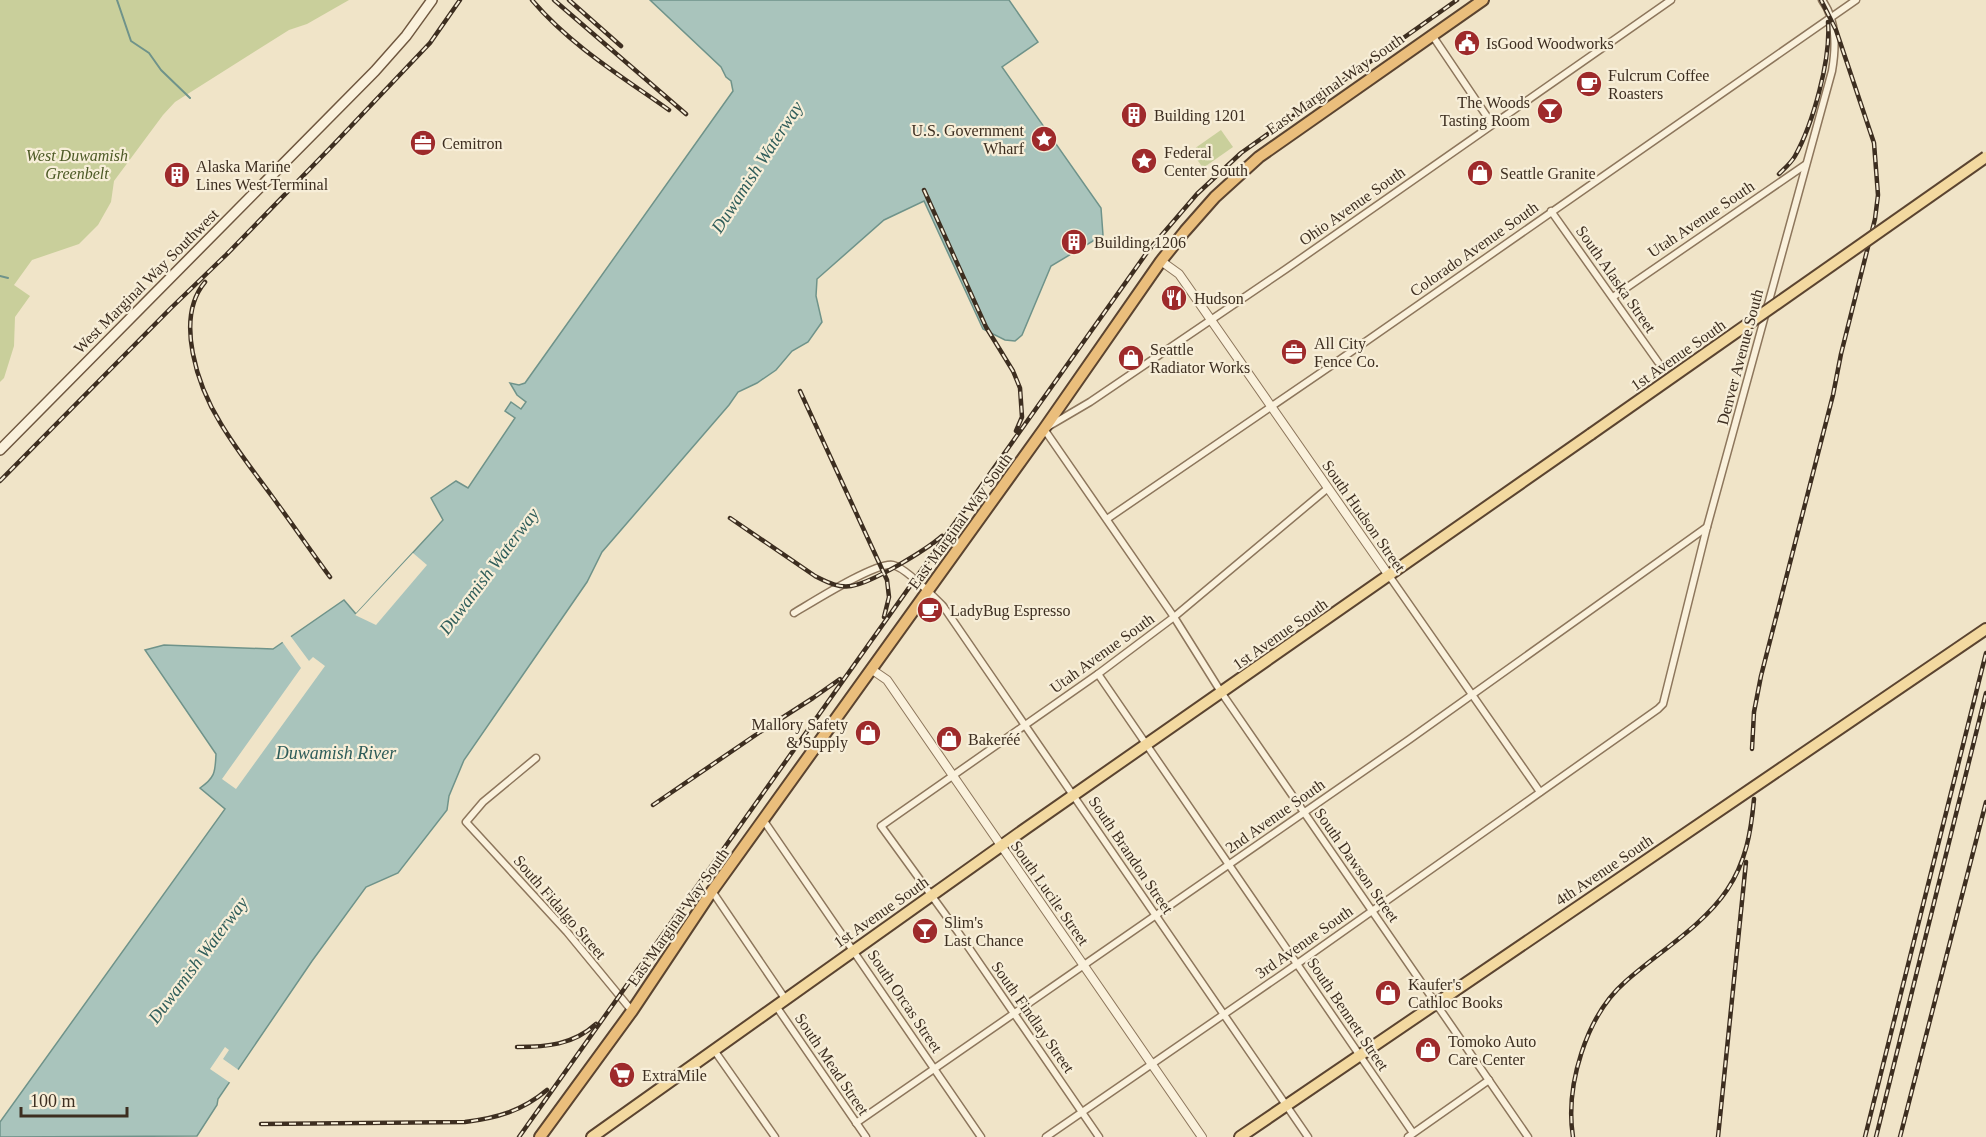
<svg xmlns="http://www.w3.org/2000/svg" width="1986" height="1137" font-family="Georgia,serif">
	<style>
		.green { fill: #c9cf9b }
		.water { fill: #a9c4bc; stroke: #6f938a; stroke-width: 1.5 }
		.pier { fill: #f0e4c8 }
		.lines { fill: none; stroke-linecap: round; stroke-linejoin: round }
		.stream { stroke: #6f938a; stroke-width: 2 }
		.minor-casing { stroke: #8d765c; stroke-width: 9 }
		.tertiary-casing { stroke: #8d765c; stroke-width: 10 }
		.secondary-casing { stroke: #6f573f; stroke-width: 12 }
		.primary-casing { stroke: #5b4430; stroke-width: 14 }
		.trunk-casing { stroke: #5b4430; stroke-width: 14 }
		.minor { stroke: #faf1dc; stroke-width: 6 }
		.tertiary { stroke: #faf1dc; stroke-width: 8 }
		.secondary { stroke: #faf1dc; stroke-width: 9 }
		.primary { stroke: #f3d9a0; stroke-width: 10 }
		.trunk { stroke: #eabe7c; stroke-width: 10 }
		.rail-casing { stroke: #3d2e20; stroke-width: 4.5 }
		.rail { stroke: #f7eed8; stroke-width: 2; stroke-dasharray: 7; stroke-linecap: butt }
		.primary-bridge-casing { stroke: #5b4430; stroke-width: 14; stroke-linecap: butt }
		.primary-bridge { stroke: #f3d9a0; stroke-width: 10 }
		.labels { text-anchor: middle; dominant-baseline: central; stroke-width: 4.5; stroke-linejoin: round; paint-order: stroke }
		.poi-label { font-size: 16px; fill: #3d2e20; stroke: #f7eed8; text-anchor: start }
		.street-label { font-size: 16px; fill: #3d2e20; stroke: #f7eed8 }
		.park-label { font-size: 16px; font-style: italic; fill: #4d5a26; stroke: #f7eed8 }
		.water-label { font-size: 18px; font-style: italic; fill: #2f5d5a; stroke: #f7eed8 }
	</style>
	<rect width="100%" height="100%" fill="#f0e4c8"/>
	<!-- green -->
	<g class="green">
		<path d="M0,0H349L307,24L289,30L175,102L163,115L114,181L111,202L98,225L79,244L32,260L14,285L30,296L15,317L14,346L4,378L0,382Z"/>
		<path d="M1221,130L1233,147L1203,168L1191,151Z"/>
	</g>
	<!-- water -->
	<path class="water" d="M650,0H1009L1038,42L1002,67L1101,208L1103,235L1051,266L1022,335L1015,341L1005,340L983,329L924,201L884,220L817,279L816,296L822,322L808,342L792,351L776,370L757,383L738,392L729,405L602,552L587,582L464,760L449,796L447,810L398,873L366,887L312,961L218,1099L217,1105L197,1136L0,1137V1122L225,809L200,788C216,777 215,771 216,754L145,650L164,645L273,649L344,600L356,614L443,520L431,498L456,481L468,488L515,418L505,411L511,402L521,409L526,402L517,395L510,383L519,385L525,383L733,91L731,81L726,77L721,67Z"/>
	<!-- pier -->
	<g class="pier">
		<path d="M413,553L427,565L376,625L355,615Z"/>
		<path d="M289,634L309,661L313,657L325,666L236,789L222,779L301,668L281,640Z"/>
		<path d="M225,1047L229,1050L223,1059L240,1071L232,1084L210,1069Z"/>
	</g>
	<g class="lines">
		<!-- stream -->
		<g class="stream">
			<path d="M117,0L131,41L149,53L161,70L190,98"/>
			<path d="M0,276L8,278"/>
		</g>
		<!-- minor casing -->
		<g class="minor-casing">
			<g id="minor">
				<path d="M1432,35L1492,124"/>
				<path d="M1551,211L1658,362"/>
				<path d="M1613,297L1805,165"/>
				<path d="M1107,519L1335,363L1856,0"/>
				<path d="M1390,577L1540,792"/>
				<path d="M794,613C811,603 877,561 893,565C906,568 933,596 943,606L1308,1137"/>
				<path d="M1098,674L1413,1133"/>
				<path d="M536,758L483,802L466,822L567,932L632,1011"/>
				<path d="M764,821L981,1137"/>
				<path d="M712,891L786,1000"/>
				<path d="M776,1006L866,1137"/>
				<path d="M714,1050L775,1137"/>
				<path d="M856,1123L1410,739L1707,527"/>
				<path d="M1046,1137L1297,964L1658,709L1663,704L1707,527L1832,71C1836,47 1837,21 1822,0"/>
				<path d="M1099,1137L958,932L881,826L1098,674L1174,617L1328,488"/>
				<path d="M1408,1137L1489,1080"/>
				<path d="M1528,1137L1221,692L1174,617L1044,429L1090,402L1286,269L1671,0"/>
			</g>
		</g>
		<!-- tertiary casing -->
		<g class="tertiary-casing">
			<g id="tertiary">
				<path d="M1161,261L1179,274L1390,577"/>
				<path d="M871,669L887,680L1202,1137"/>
			</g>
		</g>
		<!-- secondary casing -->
		<g class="secondary-casing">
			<path id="secondary" d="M0,450L375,71L406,36L432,0"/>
		</g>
		<!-- primary casing -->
		<g class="primary-casing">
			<g id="primary">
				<path d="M592,1137L1025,829L1591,434"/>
				<path d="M1240,1137L1986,629"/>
			</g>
		</g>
		<!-- trunk casing -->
		<g class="trunk-casing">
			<path id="trunk" d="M540,1137L632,1011L712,891L1044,429L1161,261L1185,231L1215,197L1259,157L1483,0"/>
		</g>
		<!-- minor -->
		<use href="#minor" class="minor"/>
		<!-- tertiary -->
		<use href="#tertiary" class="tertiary"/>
		<!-- secondary -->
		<use href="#secondary" class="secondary"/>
		<!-- primary -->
		<use href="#primary" class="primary"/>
		<!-- trunk -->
		<use href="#trunk" class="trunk"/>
		<!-- rail casing -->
		<g class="rail-casing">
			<g id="rail">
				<path d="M532,0C570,45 621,76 669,110"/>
				<path d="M554,0L686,114"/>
				<path d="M569,0L621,46"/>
				<path d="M1779,174C1785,168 1791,163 1795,156C1813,124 1831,59 1828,22"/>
				<path d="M924,190L986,327L1013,371L1020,388L1022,417L1016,431"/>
				<path d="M205,282C174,319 198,387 221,424C236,449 254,472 271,495C291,522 310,550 330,577"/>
				<path d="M800,391L887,580L889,597L884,617"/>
				<path d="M0,481L171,308L226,255L334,144L430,43L460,0"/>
				<path d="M730,518L815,576C827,582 838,588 851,586C872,583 926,550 942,536"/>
				<path d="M1752,749L1754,712L1761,676L1833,395L1841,354L1875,219L1878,195L1874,143L1836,30L1821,0"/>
				<path d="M653,805L760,732L813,698L840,679"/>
				<path d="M517,1047C546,1047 573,1045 596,1024"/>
				<path d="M261,1124L465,1122C497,1118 522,1111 547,1090"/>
				<path d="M519,1137L1148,251L1197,194L1241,153L1457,0"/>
				<path d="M1573,1137C1565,1086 1586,1016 1625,982C1657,953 1703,926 1727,890C1746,862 1751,832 1754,799"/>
				<path d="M1718,1137L1746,862"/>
				<path d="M1865,1137L1986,653"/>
				<path d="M1876,1137L1986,693"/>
				<path d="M1900,1137L1986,802"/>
			</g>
		</g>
		<!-- rail -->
		<use href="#rail" class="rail"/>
		<!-- primary-bridge casing -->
		<g class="primary-bridge-casing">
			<path id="primary-bridge" d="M1591,434L1986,157"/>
		</g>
		<!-- primary-bridge -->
		<use href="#primary-bridge" class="primary-bridge"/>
	</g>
	<!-- icons -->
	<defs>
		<g id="civic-disc" transform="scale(1.35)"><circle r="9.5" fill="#9e2a2b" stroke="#f7eed8"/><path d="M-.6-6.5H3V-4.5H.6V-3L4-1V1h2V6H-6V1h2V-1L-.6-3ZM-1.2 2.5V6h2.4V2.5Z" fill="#fff"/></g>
		<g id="cafe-disc" transform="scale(1.35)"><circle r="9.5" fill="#9e2a2b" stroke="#f7eed8"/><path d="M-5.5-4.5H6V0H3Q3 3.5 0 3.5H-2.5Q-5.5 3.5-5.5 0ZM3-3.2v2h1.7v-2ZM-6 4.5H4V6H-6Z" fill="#fff"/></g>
		<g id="bar-disc" transform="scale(1.35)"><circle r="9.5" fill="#9e2a2b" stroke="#f7eed8"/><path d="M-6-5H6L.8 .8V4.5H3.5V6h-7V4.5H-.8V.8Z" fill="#fff"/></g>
		<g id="building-disc" transform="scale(1.35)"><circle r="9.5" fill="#9e2a2b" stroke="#f7eed8"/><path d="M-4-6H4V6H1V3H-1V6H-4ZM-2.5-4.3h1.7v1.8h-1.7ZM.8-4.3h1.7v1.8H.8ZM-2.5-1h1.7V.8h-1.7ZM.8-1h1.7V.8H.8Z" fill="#fff"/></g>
		<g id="sight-disc" transform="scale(1.35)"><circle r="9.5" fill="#9e2a2b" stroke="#f7eed8"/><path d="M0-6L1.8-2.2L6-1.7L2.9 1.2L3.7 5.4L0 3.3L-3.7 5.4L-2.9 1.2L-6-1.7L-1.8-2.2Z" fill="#fff"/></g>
		<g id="office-disc" transform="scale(1.35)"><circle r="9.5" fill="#9e2a2b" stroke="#f7eed8"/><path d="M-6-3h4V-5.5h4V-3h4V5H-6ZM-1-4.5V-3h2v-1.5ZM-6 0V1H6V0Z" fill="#fff"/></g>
		<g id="shop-disc" transform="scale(1.35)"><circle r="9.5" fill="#9e2a2b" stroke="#f7eed8"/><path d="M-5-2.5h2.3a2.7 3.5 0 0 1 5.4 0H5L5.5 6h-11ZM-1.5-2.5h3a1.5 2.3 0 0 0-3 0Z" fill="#fff"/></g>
		<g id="restaurant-disc" transform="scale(1.35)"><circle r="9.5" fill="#9e2a2b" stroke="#f7eed8"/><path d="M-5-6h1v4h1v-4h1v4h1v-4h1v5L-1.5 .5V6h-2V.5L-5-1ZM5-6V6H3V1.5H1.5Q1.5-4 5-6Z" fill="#fff"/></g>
		<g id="supermarket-disc" transform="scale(1.35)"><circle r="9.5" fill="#9e2a2b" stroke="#f7eed8"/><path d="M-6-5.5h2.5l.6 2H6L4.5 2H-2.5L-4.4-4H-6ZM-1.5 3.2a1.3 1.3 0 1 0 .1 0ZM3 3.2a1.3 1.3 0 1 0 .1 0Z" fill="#fff"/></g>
	</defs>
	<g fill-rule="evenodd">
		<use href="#civic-disc" x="1467" y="43"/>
		<use href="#cafe-disc" x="1589" y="84"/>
		<use href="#bar-disc" x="1550" y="111"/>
		<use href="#building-disc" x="1134" y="115"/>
		<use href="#sight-disc" x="1044" y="139"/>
		<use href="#office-disc" x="423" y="143"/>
		<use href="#sight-disc" x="1144" y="161"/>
		<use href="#shop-disc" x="1480" y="173"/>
		<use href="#building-disc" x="177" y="175"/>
		<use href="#building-disc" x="1074" y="242"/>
		<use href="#restaurant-disc" x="1174" y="298"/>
		<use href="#office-disc" x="1294" y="352"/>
		<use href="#shop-disc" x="1131" y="358"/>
		<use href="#cafe-disc" x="930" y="610"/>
		<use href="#shop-disc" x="868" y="733"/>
		<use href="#shop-disc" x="949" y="739"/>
		<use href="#bar-disc" x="925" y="931"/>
		<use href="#shop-disc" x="1388" y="993"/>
		<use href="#shop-disc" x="1428" y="1050"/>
		<use href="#supermarket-disc" x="622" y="1075"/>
	</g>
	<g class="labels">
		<!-- poi labels -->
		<g class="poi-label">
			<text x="1486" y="43">IsGood Woodworks</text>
			<text x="1608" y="75">Fulcrum Coffee<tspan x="1608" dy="18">Roasters</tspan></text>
			<text x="1530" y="102" text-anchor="end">The Woods<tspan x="1530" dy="18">Tasting Room</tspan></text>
			<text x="1154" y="115">Building 1201</text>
			<text x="1024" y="130" text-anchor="end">U.S. Government<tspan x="1024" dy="18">Wharf</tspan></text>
			<text x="442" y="143">Cemitron</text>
			<text x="1164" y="152">Federal<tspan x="1164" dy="18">Center South</tspan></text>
			<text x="196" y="166">Alaska Marine<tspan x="196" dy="18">Lines West Terminal</tspan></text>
			<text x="1500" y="173">Seattle Granite</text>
			<text x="1094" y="242">Building 1206</text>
			<text x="1194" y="298">Hudson</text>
			<text x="1314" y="343">All City<tspan x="1314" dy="18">Fence Co.</tspan></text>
			<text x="1150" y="349">Seattle<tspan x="1150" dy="18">Radiator Works</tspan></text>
			<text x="950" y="610">LadyBug Espresso</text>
			<text x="848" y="724" text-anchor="end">Mallory Safety<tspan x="848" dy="18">&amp; Supply</tspan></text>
			<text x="968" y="739">Bakeréé</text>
			<text x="944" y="922">Slim's<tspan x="944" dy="18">Last Chance</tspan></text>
			<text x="1408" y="984">Kaufer's<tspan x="1408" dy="18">Cathloc Books</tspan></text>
			<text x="1448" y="1041">Tomoko Auto<tspan x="1448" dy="18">Care Center</tspan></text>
			<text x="642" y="1075">ExtraMile</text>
		</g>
		<!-- street labels -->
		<g class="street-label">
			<text transform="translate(1335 84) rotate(-35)">East Marginal Way South</text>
			<text transform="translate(1352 206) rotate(-35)">Ohio Avenue South</text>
			<text transform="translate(1701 219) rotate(-34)">Utah Avenue South</text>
			<text transform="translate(1474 249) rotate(-35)">Colorado Avenue South</text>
			<text transform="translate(1616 279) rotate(55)">South Alaska Street</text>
			<text transform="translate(146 281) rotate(-45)">West Marginal Way Southwest</text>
			<text transform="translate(1678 355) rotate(-35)">1st Avenue South</text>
			<text transform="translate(1740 357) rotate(-75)">Denver Avenue South</text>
			<text transform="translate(1364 516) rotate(55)">South Hudson Street</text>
			<text transform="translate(960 521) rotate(-54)">East Marginal Way South</text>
			<text transform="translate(1280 634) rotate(-35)">1st Avenue South</text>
			<text transform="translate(1102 653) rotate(-36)">Utah Avenue South</text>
			<text transform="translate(1275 816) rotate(-35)">2nd Avenue South</text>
			<text transform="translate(1131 855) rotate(56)">South Brandon Street</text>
			<text transform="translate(1357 865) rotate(55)">South Dawson Street</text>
			<text transform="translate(1604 870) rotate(-34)">4th Avenue South</text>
			<text transform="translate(1050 893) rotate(55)">South Lucile Street</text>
			<text transform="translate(560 907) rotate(49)">South Fidalgo Street</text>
			<text transform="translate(881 912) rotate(-35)">1st Avenue South</text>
			<text transform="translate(678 917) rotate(-55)">East Marginal Way South</text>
			<text transform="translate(1304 942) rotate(-35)">3rd Avenue South</text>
			<text transform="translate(905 1001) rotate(56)">South Orcas Street</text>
			<text transform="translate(1348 1014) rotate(56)">South Bennett Street</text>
			<text transform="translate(1033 1017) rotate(55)">South Findlay Street</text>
			<text transform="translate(832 1064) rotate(56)">South Mead Street</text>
		</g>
		<!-- park labels -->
		<g class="park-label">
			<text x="77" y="155">West Duwamish<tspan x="77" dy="18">Greenbelt</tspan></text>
		</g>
		<!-- water labels -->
		<g class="water-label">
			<text transform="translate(757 167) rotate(-57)">Duwamish Waterway</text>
			<text transform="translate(489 571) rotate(-53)">Duwamish Waterway</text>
			<text x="336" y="753">Duwamish River</text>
			<text transform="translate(198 960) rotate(-53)">Duwamish Waterway</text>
		</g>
	</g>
	<!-- scale -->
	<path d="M21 1107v9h106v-9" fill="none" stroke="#3d2e20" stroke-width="3"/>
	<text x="30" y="1107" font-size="18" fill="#3d2e20" stroke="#f7eed8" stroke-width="4.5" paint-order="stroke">100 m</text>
</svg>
